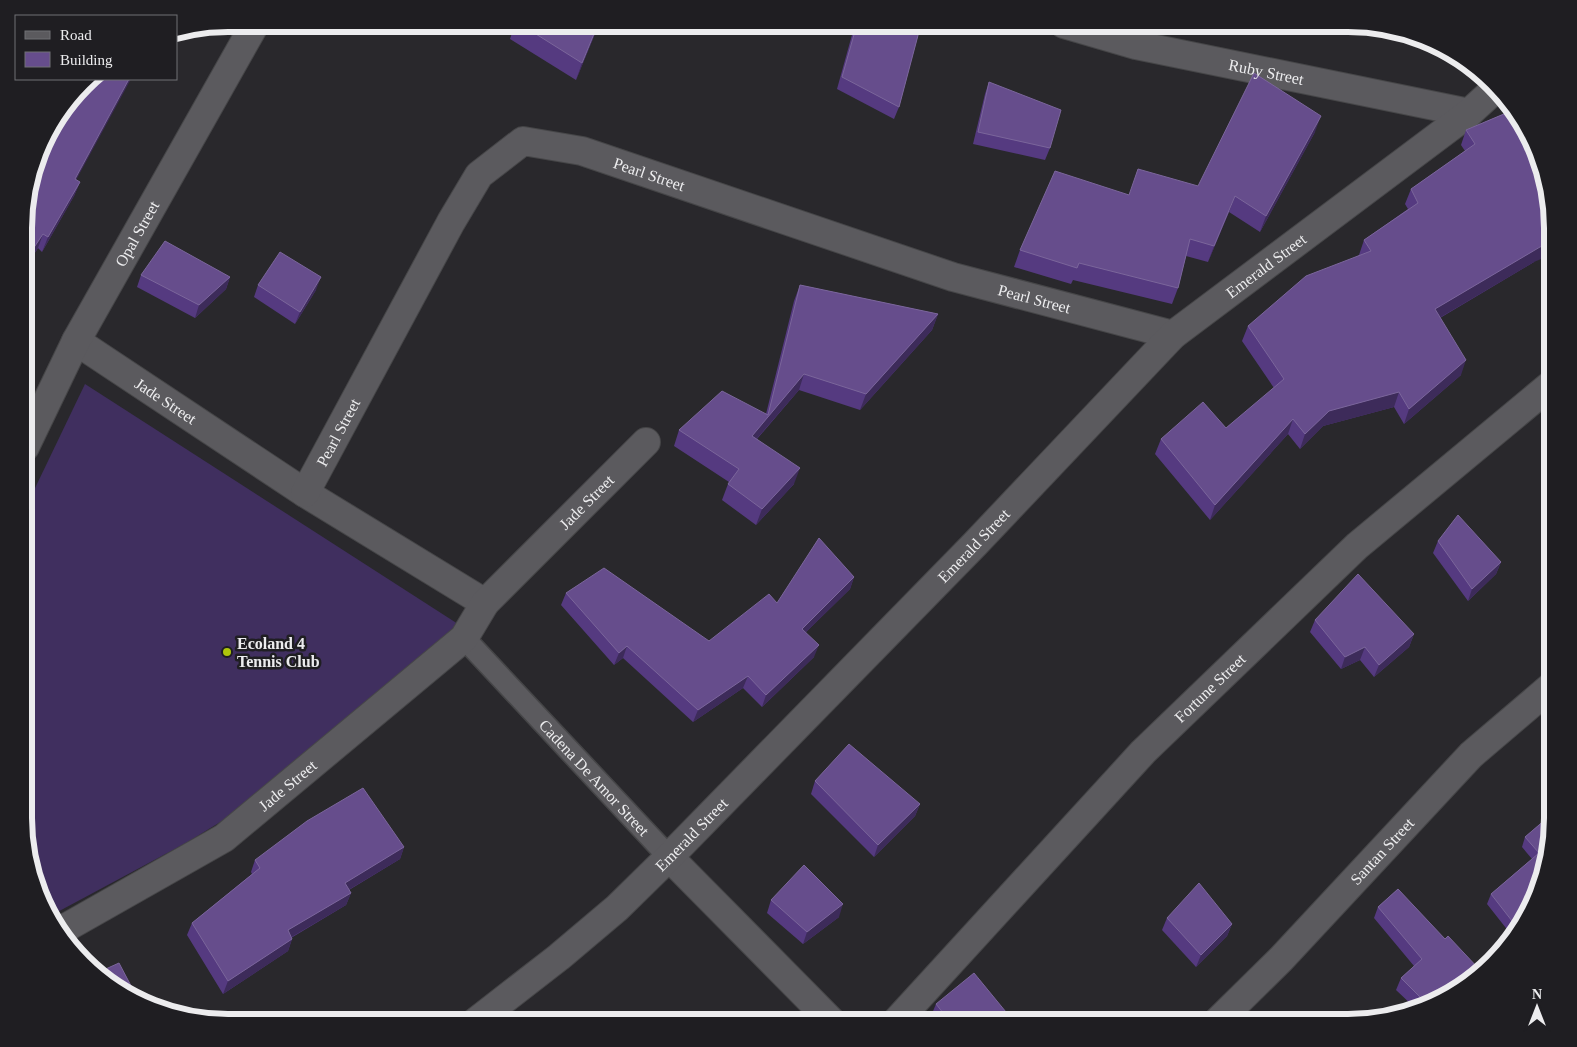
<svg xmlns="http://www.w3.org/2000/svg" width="1577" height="1047" font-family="Georgia,serif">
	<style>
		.grass { fill: #402f5f }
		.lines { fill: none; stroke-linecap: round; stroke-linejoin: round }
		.lane-casing { stroke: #464648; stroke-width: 24 }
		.street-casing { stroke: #464648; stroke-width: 30 }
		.lane { stroke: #5b5a5e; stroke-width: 21 }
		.street { stroke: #5b5a5e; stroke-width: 28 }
		.wall { fill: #553a80 }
		.shaded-wall { fill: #3d2b5a }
		.building { fill: #664d8c; stroke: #7b669b }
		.poi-dot { fill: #aec60b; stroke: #1f1e22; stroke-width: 2 }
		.labels { text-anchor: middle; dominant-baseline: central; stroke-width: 5; stroke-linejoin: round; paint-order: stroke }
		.street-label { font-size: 16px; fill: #ececee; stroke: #1f1e22 }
		.poi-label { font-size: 16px; font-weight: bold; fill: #ececee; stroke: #1f1e22; text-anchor: start }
		.rim { fill: none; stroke: #ececee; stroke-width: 6 }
	</style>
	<rect width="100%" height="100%" fill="#29282c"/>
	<!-- grass -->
	<path class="grass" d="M85,384L458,624L400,681L248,805L186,843L50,916L25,845V509Z"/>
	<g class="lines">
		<!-- lane casing -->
		<g class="lane-casing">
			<g id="lane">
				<path id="s1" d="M464,638L669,857"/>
			</g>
		</g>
		<!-- street casing -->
		<g class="street-casing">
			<g id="street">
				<path id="s2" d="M1064,24L1136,45L1469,113"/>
				<path id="s3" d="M76,341L305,493L485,603"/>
				<path id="s4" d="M25,447L76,341L255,24"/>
				<path id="s5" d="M305,493L451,222L479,175L523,141L582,151L953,277L1173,335"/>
				<path d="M669,857L833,1023"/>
				<path id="s6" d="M60,931L224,838L464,638L485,603L646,442"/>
				<path id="s7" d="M474,1023L559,957L617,908L669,857L975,544L1173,335L1469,113L1493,91"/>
				<path id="s8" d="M895,1023L1143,752L1357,546L1553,383"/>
				<path id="s9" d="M1216,1023L1281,959L1471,755L1553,685"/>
			</g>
		</g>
		<!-- lane -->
		<use href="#lane" class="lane"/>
		<!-- street -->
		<use href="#street" class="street"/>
	</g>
	<!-- wall -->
	<g class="wall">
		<path d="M515,24H599L576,80L510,39Z"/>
		<path d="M855,24H921L899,107L894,119L837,89Z"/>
		<path d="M1347,24L1414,35L1347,34Z"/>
		<path d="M989,82L1050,148L1045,160L973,144L985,94Z"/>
		<path d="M1511,111L1534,262L1440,318L1461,375L1404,424L1394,407L1323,426L1300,449L1288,434L1210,520L1155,454L1161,439L1226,428L1274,388L1242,341L1248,326L1359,255L1364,240L1408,209L1405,204L1411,189L1465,151L1461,145L1466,130Z"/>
		<path d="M1315,132L1260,232L1229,212L1208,262L1186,256L1178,288L1172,304L1073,280L1071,284L1014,267L1020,250L1129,195L1198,186Z"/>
		<path d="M76,180L80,182L74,196L42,252L38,248L25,268V202Z"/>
		<path d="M141,275L230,277L226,289L195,318L137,287Z"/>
		<path d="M258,285L316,290L295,324L254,297Z"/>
		<path d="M800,285L938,314L932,330L860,410L799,390L757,439L794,484L756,525L722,500L728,484L729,482L674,446L679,430L766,414L794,301Z"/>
		<path d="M1553,415V447L1541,433L1546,421Z"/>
		<path d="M1438,541L1501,562L1496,574L1468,601L1433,553Z"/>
		<path d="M854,577L850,589L806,632L814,657L762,707L743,688L693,722L623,658L614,665L561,605L566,593L709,641L777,603Z"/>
		<path d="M1315,620L1414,634L1409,647L1374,677L1360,660L1341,669L1310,632Z"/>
		<path d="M815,781L920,804L915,816L874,857L811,794Z"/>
		<path d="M1553,813L1542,884L1519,932L1513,937L1487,904L1491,894L1532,859L1522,847L1525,837Z"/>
		<path d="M404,847L400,859L349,890L351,893L346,905L291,938L292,939L288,951L223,994L187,935L192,923L252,874L251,872L255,860Z"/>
		<path d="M1398,889L1450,996L1414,1007L1396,990L1401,978L1414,966L1374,918L1378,907Z"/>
		<path d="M771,900L839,917L803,944L767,913Z"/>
		<path d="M1167,918L1232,924L1227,936L1196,967L1162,930Z"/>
		<path d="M936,1004L1015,1023H937L931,1016Z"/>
	</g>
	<!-- shaded-wall -->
	<g class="shaded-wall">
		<path d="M598,24H599L576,80L582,63Z"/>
		<path d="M1350,24L1414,35L1347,34Z"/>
		<path d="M129,79H131L69,193L75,179Z"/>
		<path d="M1321,116L1315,132L1260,232L1266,216Z"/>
		<path d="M80,182L74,196L42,252L48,237Z"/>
		<path d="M1235,196L1229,212L1208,262L1214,246Z"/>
		<path d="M43,234L38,248L25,268V261Z"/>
		<path d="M1553,242V254L1534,262L1429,324L1435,309L1540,247Z"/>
		<path d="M230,277L226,289L195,318L199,305Z"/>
		<path d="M321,277L316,290L295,324L300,312Z"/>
		<path d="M938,314L932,330L860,410L866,394Z"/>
		<path d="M1466,360L1461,375L1404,424L1409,409Z"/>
		<path d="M804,374L799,390L746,451L752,436Z"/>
		<path d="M1399,392L1394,407L1323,426L1300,449L1305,434L1329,411Z"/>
		<path d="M1293,419L1288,434L1210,520L1215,505Z"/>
		<path d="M800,468L794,484L756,525L762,509Z"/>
		<path d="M1501,562L1496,574L1468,601L1472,589Z"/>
		<path d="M854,577L850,589L798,640L802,629Z"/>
		<path d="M1414,634L1409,647L1374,677L1379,665Z"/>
		<path d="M819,645L814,657L762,707L766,695Z"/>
		<path d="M627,646L623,658L614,665L619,653Z"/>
		<path d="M1365,647L1360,660L1341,669L1345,657Z"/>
		<path d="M748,676L743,688L693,722L698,710Z"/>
		<path d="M920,804L915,816L874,857L878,845Z"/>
		<path d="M404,847L400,859L340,895L345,883Z"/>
		<path d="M351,893L346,905L283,942L288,930Z"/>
		<path d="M843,904L839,917L803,944L807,932Z"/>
		<path d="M1232,924L1227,936L1196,967L1201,955Z"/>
		<path d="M292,939L288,951L223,994L228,981Z"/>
	</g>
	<!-- building -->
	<g class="building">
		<path d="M520,24H598L582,63Z"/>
		<path d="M857,24H921L899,107L842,77Z"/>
		<path d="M1254,73L1321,116L1266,216L1235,196L1214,246L1190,239L1178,288L1079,263L1077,268L1020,250L1055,171L1129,195L1138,169L1198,186Z"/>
		<path d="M90,79H129L75,179L80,182L48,237L43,234L25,261V202L45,138Z"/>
		<path d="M989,82L1061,110L1050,148L978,132Z"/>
		<path d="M1511,111L1526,127L1553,216V242L1540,247L1435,309L1466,360L1409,409L1399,392L1329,411L1305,434L1293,419L1215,505L1161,439L1203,402L1226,428L1284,379L1248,326L1306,276L1371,251L1364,240L1418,203L1411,189L1475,144L1466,130Z"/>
		<path d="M165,241L230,277L199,305L141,275Z"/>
		<path d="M280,252L321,277L300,312L258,285Z"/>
		<path d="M800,285L938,314L866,394L804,374L752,436L800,468L762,509L728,484L739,469L679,430L722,391L768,415Z"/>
		<path d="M1553,415V429L1546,421Z"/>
		<path d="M1458,515L1501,562L1472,589L1438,541Z"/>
		<path d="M819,538L854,577L802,629L819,645L766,695L748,676L698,710L627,646L619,653L566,593L604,568L709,641L769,594L777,603Z"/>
		<path d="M1358,574L1414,634L1379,665L1365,647L1345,657L1315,620Z"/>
		<path d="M849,744L920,804L878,845L815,781Z"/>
		<path d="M363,788L404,847L345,883L351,893L288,930L292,939L228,981L192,923L260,868L255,860L307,821Z"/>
		<path d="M1553,813V831L1542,884L1519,930L1491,894L1539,853L1525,837Z"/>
		<path d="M804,865L843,904L807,932L771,900Z"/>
		<path d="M1199,883L1232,924L1201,955L1167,918Z"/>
		<path d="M1398,889L1445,939L1448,936L1479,969L1450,996L1426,1003L1401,978L1422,959L1378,907Z"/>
		<path d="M119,963L139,1001L115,989L99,972Z"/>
		<path d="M974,973L1015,1023H951L936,1004Z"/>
	</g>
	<!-- markers -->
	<circle class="poi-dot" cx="227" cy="652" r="5"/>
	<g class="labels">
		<!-- street labels -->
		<g class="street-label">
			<text stroke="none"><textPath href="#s2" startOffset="208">Ruby Street</textPath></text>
			<text stroke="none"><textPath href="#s5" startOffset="549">Pearl Street</textPath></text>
			<text stroke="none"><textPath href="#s4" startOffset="241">Opal Street</textPath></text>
			<text stroke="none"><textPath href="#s7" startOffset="1098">Emerald Street</textPath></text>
			<text stroke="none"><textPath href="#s5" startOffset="954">Pearl Street</textPath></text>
			<text stroke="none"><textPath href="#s3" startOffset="108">Jade Street</textPath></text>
			<text stroke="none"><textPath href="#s5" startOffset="69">Pearl Street</textPath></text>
			<text stroke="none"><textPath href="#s6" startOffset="685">Jade Street</textPath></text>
			<text stroke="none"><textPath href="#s7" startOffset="692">Emerald Street</textPath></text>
			<text stroke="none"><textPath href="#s8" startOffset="460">Fortune Street</textPath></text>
			<text stroke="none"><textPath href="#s1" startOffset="191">Cadena De Amor Street</textPath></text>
			<text stroke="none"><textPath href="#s6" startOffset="271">Jade Street</textPath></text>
			<text stroke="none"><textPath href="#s7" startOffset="288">Emerald Street</textPath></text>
			<text stroke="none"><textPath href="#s9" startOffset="239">Santan Street</textPath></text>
		</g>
		<!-- poi labels -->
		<g class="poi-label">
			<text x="237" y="643">Ecoland 4<tspan x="237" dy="18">Tennis Club</tspan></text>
		</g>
	</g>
	<!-- crop -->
	<path d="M0 0H1577V1047H0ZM228 32H1348A196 196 0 0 1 1544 228V818A196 196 0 0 1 1348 1014H228A196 196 0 0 1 32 818V228A196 196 0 0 1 228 32Z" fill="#1f1e22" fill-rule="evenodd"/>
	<path class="rim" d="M228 32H1348A196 196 0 0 1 1544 228V818A196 196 0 0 1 1348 1014H228A196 196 0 0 1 32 818V228A196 196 0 0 1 228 32Z"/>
	<!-- legend -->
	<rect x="15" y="15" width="162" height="65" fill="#1f1e22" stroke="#717074"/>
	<rect x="25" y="31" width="25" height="8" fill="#5b5a5e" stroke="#717074"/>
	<text x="60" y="40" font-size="15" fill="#ececee">Road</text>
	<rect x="25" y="52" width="25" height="15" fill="#664d8c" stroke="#717074"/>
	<text x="60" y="65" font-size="15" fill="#ececee">Building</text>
	<!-- north arrow -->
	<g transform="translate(1537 1007)" stroke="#1f1e22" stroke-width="4" paint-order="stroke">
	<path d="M0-4L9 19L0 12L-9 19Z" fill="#ececee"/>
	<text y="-8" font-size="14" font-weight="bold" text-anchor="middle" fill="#ececee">N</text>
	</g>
</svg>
